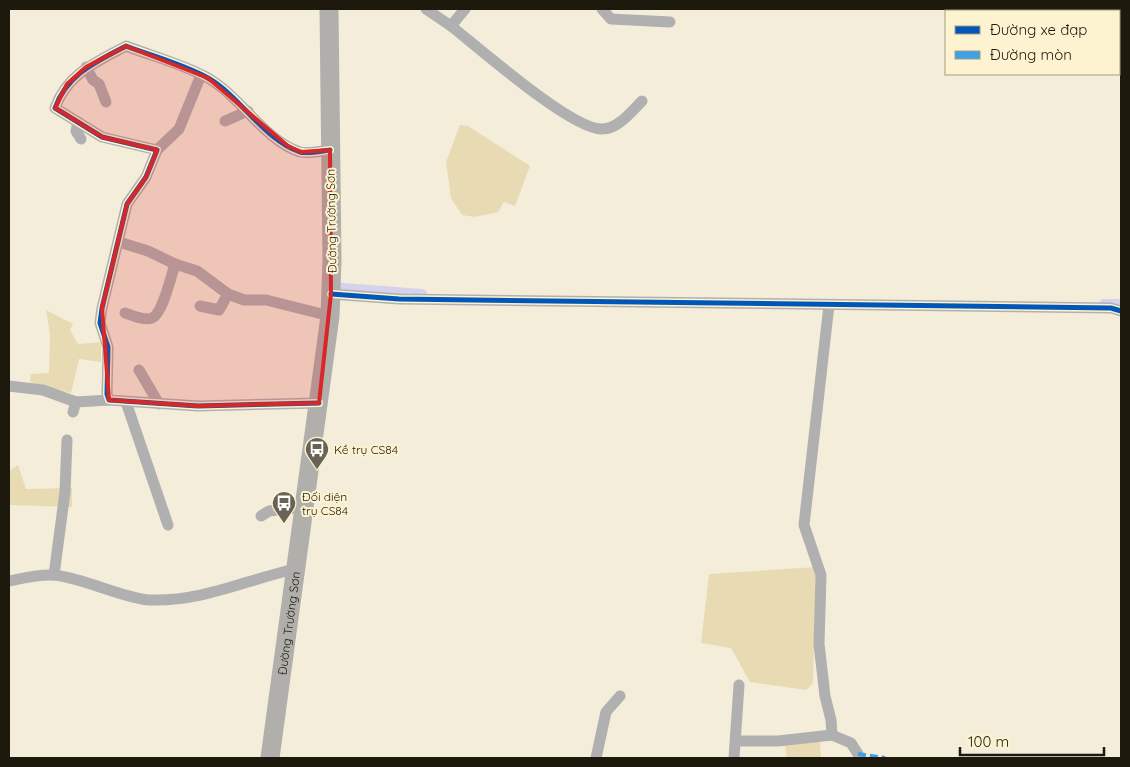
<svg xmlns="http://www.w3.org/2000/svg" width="1130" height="767" font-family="Quicksand,sans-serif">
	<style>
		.green { fill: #e8dbb3 }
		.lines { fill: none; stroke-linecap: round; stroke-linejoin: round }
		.canal { stroke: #d4d2ed; stroke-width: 10 }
		.minor { stroke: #b1b0b1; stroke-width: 11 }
		.trunk { stroke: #b0afac; stroke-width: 19 }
		.quiet { stroke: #3da2e9; stroke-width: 4; stroke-dasharray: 8 4; stroke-linecap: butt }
		.cycleway-casing { stroke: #fef3d0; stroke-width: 8 }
		.cycleway { stroke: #0057b8; stroke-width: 5 }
		.marked { fill: #d62828; fill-opacity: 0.2; stroke: #d62828; stroke-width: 4; stroke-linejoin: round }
		.labels { text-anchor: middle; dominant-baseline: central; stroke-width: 4; stroke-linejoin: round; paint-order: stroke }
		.street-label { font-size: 12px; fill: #1d190c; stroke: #fef3d0 }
		.poi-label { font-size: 12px; fill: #1d190c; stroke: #fef3d0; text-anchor: start }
	</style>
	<rect width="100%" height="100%" fill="#f4edda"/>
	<!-- green -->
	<g class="green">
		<path d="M460,125L468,126L530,166L515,206L504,202L498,212L475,217L462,215L451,198L446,162Z"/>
		<path d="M46,310L73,324L70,330L78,344L101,342V362L79,359L71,393L30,382L31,374L49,373L50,334Z"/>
		<path d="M18,465L26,489L72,488V507L9,505V471Z"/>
		<path d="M816,567L813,683L806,690L750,682L731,648L701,643L709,574Z"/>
		<path d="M820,741L821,758H787L785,746Z"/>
	</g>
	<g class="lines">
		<!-- canal -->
		<g class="canal">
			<path d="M331,287L422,294"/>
			<path d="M1104,304H1121"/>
		</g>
		<!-- minor -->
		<g class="minor">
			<path d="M426,9L451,26L465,9"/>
			<path d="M602,9L611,19L670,22"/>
			<path d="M451,26C479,48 572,130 602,129C618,129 631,112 642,101"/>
			<path d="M86,67L93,80L99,84L106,102"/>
			<path d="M225,121L248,111"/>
			<path d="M78,122L76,131L81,139"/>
			<path d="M157,150L179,129L201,75"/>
			<path d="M119,242L148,251L175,264L197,271L228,294L244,300H266L330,316"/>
			<path d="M331,294L399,299L1111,308L1121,311"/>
			<path d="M829,305L804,525L821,575L819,644L825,696L831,720L832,735"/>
			<path d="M200,306L219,310L228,294"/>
			<path d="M125,313C131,315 145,321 152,318C163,313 171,276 175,264"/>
			<path d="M139,370L159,404"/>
			<path d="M9,386L43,390L76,402"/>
			<path d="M126,402L168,525"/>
			<path d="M319,403L198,406L109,400L107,394L108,347L100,323L102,308L127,204L146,177L157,150L102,137L55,108C67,74 96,62 126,46C152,56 183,64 208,78C241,97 264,140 300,152C308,154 321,151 330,150"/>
			<path d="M73,412L76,402L109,400"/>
			<path d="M261,516L269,511L304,507"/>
			<path d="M54,575L65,492L67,440"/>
			<path d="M9,581C23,578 39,574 54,575C84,578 122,598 150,600C201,602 246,580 295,569"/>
			<path d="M736,741H778L832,735L851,743L858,754"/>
			<path d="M596,758L606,712L620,696"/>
			<path d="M734,758L739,685"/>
		</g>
		<!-- trunk -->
		<path class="trunk" id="s1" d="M270,758L330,316L332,260L329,9"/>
		<!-- quiet -->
		<path class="quiet" d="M858,754L885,758"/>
		<!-- cycleway casing -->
		<g class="cycleway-casing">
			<g id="cycleway">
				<path d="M331,294L399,299L1111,308L1121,311"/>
				<path d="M319,403L198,406L109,400L107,394L108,347L100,323L102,308L127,204L146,177L157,150L102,137L55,108C67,74 96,62 126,46C152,56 183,64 208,78C241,97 264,140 300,152C308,154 321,151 330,150"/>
			</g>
		</g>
		<!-- cycleway -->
		<use href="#cycleway" class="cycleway"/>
	</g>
	<!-- marked area -->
	<path class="marked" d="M126,46L208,78L288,146L301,152L330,150L331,294L319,403L198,406L109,400L102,308L127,204L146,177L157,150L102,137L55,108L67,84L86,67Z"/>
	<!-- icons -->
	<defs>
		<g id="bus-pin" transform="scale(1.25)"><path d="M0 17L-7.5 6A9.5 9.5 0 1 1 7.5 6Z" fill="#686354" stroke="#fef3d0"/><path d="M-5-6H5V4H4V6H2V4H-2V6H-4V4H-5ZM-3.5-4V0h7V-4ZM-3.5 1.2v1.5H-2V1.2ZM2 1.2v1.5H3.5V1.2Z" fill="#fff"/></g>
	</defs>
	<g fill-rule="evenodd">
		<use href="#bus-pin" x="317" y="449"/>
		<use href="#bus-pin" x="284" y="503"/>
	</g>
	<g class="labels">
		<!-- street labels -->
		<g class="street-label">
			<text transform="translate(331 221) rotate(-91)">Đường Trường Sơn</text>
			<text stroke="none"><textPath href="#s1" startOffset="136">Đường Trường Sơn</textPath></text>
		</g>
		<!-- poi labels -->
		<g class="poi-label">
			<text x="334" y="449">Kề trụ CS84</text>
			<text x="302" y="496">Đối diện<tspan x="302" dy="14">trụ CS84</tspan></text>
		</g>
	</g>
	<!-- border -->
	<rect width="1130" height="767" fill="none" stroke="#1d190c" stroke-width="20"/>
	<!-- legend -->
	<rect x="945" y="10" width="175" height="65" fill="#fef3d0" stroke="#a49c82"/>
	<rect x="955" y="26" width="25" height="8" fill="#0057b8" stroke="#a49c82"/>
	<text x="990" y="35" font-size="15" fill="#1d190c">Đường xe đạp</text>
	<rect x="955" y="51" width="25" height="8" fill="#3da2e9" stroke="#a49c82"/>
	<text x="990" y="60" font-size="15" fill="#1d190c">Đường mòn</text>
	<!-- scale -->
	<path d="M960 747v8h144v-8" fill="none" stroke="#1d190c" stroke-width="2.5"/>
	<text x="968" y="747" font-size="15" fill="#1d190c" stroke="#fef3d0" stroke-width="4" paint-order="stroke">100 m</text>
</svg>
